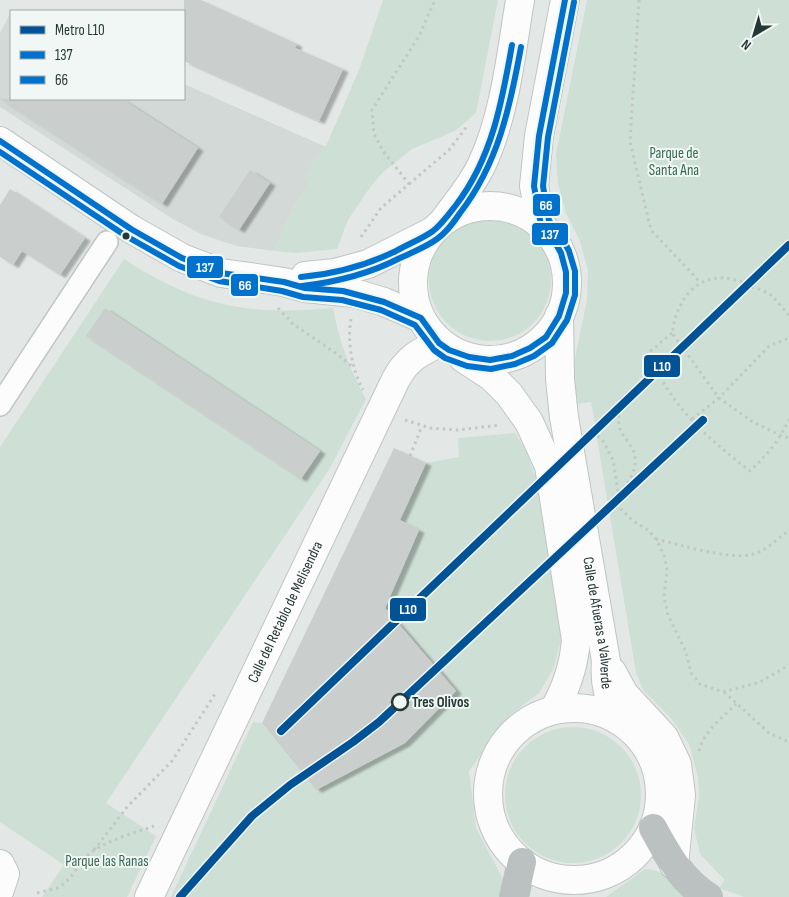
<svg xmlns="http://www.w3.org/2000/svg" width="789" height="897" font-family="'Sofia Sans Condensed',sans-serif">
	<style>
		.built { fill: #d2d9d7 }
		.green { fill: #cedfd6 }
		.building { fill: #cacfce; filter: url(#shadow) }
		.lines { fill: none; stroke-linecap: round; stroke-linejoin: round }
		.pedestrian-casing { stroke: #c0c5c3; stroke-width: 24 }
		.minor-casing { stroke: #c0c5c3; stroke-width: 30 }
		.tertiary-casing { stroke: #c0c5c3; stroke-width: 30 }
		.motorway-casing { stroke: #bcc4c3; stroke-width: 30 }
		.path { stroke: #c1c8c6; stroke-width: 3; stroke-dasharray: 2.5 4; stroke-linecap: butt }
		.pedestrian { stroke: #fbfcfb; stroke-width: 21 }
		.minor { stroke: #fbfcfb; stroke-width: 28 }
		.tertiary { stroke: #fbfcfb; stroke-width: 28 }
		.motorway { stroke: #bac1c0; stroke-width: 28 }
		.bus-1-casing { stroke: #f1f7f5; stroke-width: 10 }
		.bus-2-casing { stroke: #f1f7f5; stroke-width: 10 }
		.bus-1 { stroke: #0072ce; stroke-width: 6 }
		.bus-2 { stroke: #0072ce; stroke-width: 6 }
		.metro-1-casing { stroke: #f1f7f5; stroke-width: 11 }
		.metro-1 { stroke: #015396; stroke-width: 8 }
		.bus-dot { fill: #243836; stroke: #f1f7f5; stroke-width: 2 }
		.stop-dot { fill: #f1f7f5; stroke: #243836; stroke-width: 2.5 }
		.labels { text-anchor: middle; dominant-baseline: central; stroke-width: 4; stroke-linejoin: round; paint-order: stroke }
		.park-label { font-size: 15px; fill: #336a52; stroke: #f1f7f5 }
		.street-label { font-size: 15px; fill: #243836; stroke: #f1f7f5 }
		.stop-label { font-size: 15px; font-weight: bold; fill: #243836; stroke: #f1f7f5; text-anchor: start }
		.line-badge { stroke: #f1f7f5; stroke-width: 2 }
		.badge-label { font-size: 14px; text-anchor: middle; font-weight: bold; fill: #fff }
	</style>
	<defs>
		<filter id="shadow"><feDropShadow dx="5.5" dy="3" stdDeviation="1" flood-color="#0004"/></filter>
	</defs>
	<rect width="100%" height="100%" fill="#e3e8e6"/>
	<!-- built -->
	<path class="built" d="M11,12V99H184V84L326,147L304,177L309,182L291,212L274,251L237,246L203,235L173,219L0,107V33Z"/>
	<!-- green -->
	<g class="green">
		<path d="M383,0H498L476,113L455,131L412,149L381,174L366,193L348,220L337,249L297,253L274,251L291,212L309,182L303,177L323,146H326L359,70Z"/>
		<path d="M587,0H789V897H744L719,888L725,880L700,854L694,828L699,796L698,777L689,744L670,717L644,691L636,673L591,402L577,404L573,367L587,300L588,271L580,241L566,213L558,184L556,154Z"/>
		<circle cx="490" cy="280" r="61"/>
		<path d="M124,259C196,306 248,316 333,308C339,341 350,370 366,399L330,468L106,803L156,836L127,897H42L64,865L0,822V447Z"/>
		<path d="M515,433L527,453L537,482L562,637L553,670L539,693L510,715L469,771L476,828L504,881L502,897H171L253,722L262,723L316,790L405,743L385,608L419,530L400,520L426,463L459,457L458,438Z"/>
		<circle cx="573" cy="795" r="68"/>
		<path d="M645,869C665,869 672,883 684,897H606Z"/>
	</g>
	<!-- building -->
	<g class="building">
		<path d="M184,0H201L297,44L295,48L343,69L319,121L184,61Z"/>
		<path d="M0,99H122L198,148L162,204Z"/>
		<path d="M250,170L270,183L239,230L219,217Z"/>
		<path d="M10,189L85,238L60,275L22,251L13,265L0,257V205Z"/>
		<path d="M105,308L320,451L301,479L86,336Z"/>
		<path d="M394,448L426,463L400,520L419,530L385,608L456,691L405,743L316,790L262,723Z"/>
	</g>
	<g class="lines">
		<!-- pedestrian casing -->
		<g class="pedestrian-casing">
			<path id="pedestrian" d="M0,405L107,242"/>
		</g>
		<!-- minor casing -->
		<g class="minor-casing">
			<g id="minor">
				<path d="M0,141L131,229L182,258L221,273L284,282L305,288L354,293L384,302L421,318"/>
				<path d="M305,276L335,273L368,264L433,231"/>
				<path d="M0,864L5,874L0,889"/>
				<path id="s1" d="M149,897L396,379C407,359 418,353 439,343"/>
			</g>
		</g>
		<!-- tertiary casing -->
		<g class="tertiary-casing">
			<g id="tertiary">
				<circle cx="490" cy="283" r="77"/>
				<path d="M445,219C458,201 473,184 482,164C505,115 511,54 520,0"/>
				<path d="M541,225L534,186L539,136L565,0"/>
				<path id="s2" d="M559,316L560,379L564,417L606,661C604,685 609,699 618,720"/>
				<path d="M463,358L492,377L509,394L529,422L549,466L576,640C574,666 567,687 554,710"/>
				<path d="M612,672L624,694L664,737L677,764L681,795L674,865"/>
				<circle cx="574" cy="794" r="86"/>
			</g>
		</g>
		<!-- motorway casing -->
		<g class="motorway-casing">
			<g id="motorway">
				<path d="M653,828C667,854 682,881 708,897"/>
				<path d="M514,897L522,862"/>
			</g>
		</g>
		<!-- path -->
		<g class="path">
			<path d="M639,0L630,142L651,230L700,282"/>
			<path d="M409,184L449,150L468,125"/>
			<path d="M361,237L381,208L409,184L383,151L374,134L372,110L419,36L435,0"/>
			<path d="M278,308L293,324L337,354L354,368"/>
			<path d="M789,315C783,309 777,301 771,295C766,292 759,289 753,287C710,264 679,287 672,333L719,398L753,422L782,436L789,438"/>
			<path d="M351,319C347,343 352,369 363,390"/>
			<path d="M672,333L647,354C654,366 661,379 668,390C689,422 720,448 750,471C767,455 780,440 789,419"/>
			<path d="M692,419L719,398L769,346L789,338"/>
			<path d="M405,420L430,428L458,430L500,425"/>
			<path d="M593,431L603,441L613,460L621,509L633,521L648,530L656,539L664,555L667,570L664,597L668,615L686,652L691,673L700,684L723,692L760,682L789,665"/>
			<path d="M410,456L422,426"/>
			<path d="M619,493C630,483 641,463 632,448C627,440 620,433 619,424C618,416 620,407 620,400L635,387"/>
			<path d="M656,539C680,545 727,559 749,555C765,553 776,539 789,531"/>
			<path d="M724,692L769,733L789,742"/>
			<path d="M699,751C704,731 722,718 736,704"/>
			<path d="M94,850L127,807L172,761L215,694"/>
			<path d="M37,893C44,891 51,890 57,888C74,880 79,859 96,849C114,838 135,833 154,826"/>
		</g>
		<!-- pedestrian -->
		<use href="#pedestrian" class="pedestrian"/>
		<!-- minor -->
		<use href="#minor" class="minor"/>
		<!-- tertiary -->
		<use href="#tertiary" class="tertiary"/>
		<!-- motorway -->
		<use href="#motorway" class="motorway"/>
		<!-- bus-1 casing -->
		<g class="bus-1-casing">
			<g id="bus-1">
				<path d="M0,141L131,229L182,258L221,273L284,282L305,288L343,291L384,302L421,318L439,343L449,350L469,357L490,360L512,356L530,348L546,337L559,316L566,293V272L561,253L552,237L541,225L534,186L539,136L565,0"/>
				<path d="M301,277C335,274 365,266 396,251C408,244 422,239 433,231C442,224 449,214 456,205C492,158 502,102 512,45"/>
			</g>
		</g>
		<!-- bus-2 casing -->
		<g class="bus-2-casing">
			<g id="bus-2">
				<path d="M0,152L126,236L179,266L219,281L282,291L303,297L342,300L381,310L415,325L434,350L445,358L467,366L491,369L515,364L534,356L552,343L567,320L575,295V271L569,251L559,232L549,221L543,186L548,137L574,2"/>
				<path d="M302,286C337,282 369,274 400,258C413,252 426,247 437,239C447,232 454,222 460,213C498,164 510,107 521,47"/>
			</g>
		</g>
		<!-- bus-1 -->
		<use href="#bus-1" class="bus-1"/>
		<!-- bus-2 -->
		<use href="#bus-2" class="bus-2"/>
		<!-- metro-1 casing -->
		<g class="metro-1-casing">
			<g id="metro-1">
				<path d="M281,731L789,245"/>
				<path d="M180,897L252,816L290,785L353,742L379,722L703,420"/>
			</g>
		</g>
		<!-- metro-1 -->
		<use href="#metro-1" class="metro-1"/>
	</g>
	<!-- markers -->
	<circle class="bus-dot" cx="126" cy="236" r="4.5"/>
	<circle class="stop-dot" cx="400" cy="702" r="8"/>
	<g class="labels">
		<!-- park labels -->
		<g class="park-label">
			<text x="674" y="153">Parque de<tspan x="674" dy="17">Santa Ana</tspan></text>
			<text x="107" y="861">Parque las Ranas</text>
		</g>
		<!-- street labels -->
		<g class="street-label">
			<text stroke="none"><textPath href="#s1" startOffset="316">Calle del Retablo de Melisendra</textPath></text>
			<text stroke="none"><textPath href="#s2" startOffset="310">Calle de Afueras a Valverde</textPath></text>
		</g>
		<!-- stop labels -->
		<g class="stop-label">
			<text x="412" y="702">Tres Olivos</text>
		</g>
	</g>
	<g class="line-badge">
		<rect x="532" y="193" width="29" height="24" rx="5" fill="#0072ce"/>
		<rect x="531" y="222" width="38" height="24" rx="5" fill="#0072ce"/>
		<rect x="186" y="255" width="38" height="24" rx="5" fill="#0072ce"/>
		<rect x="230" y="273" width="29" height="24" rx="5" fill="#0072ce"/>
		<rect x="643" y="354" width="38" height="24" rx="5" fill="#015396"/>
		<rect x="389" y="597" width="38" height="25" rx="5" fill="#015396"/>
	</g>
	<g class="badge-label">
		<text x="546" y="210">66</text>
		<text x="550" y="239">137</text>
		<text x="205" y="272">137</text>
		<text x="245" y="290">66</text>
		<text x="662" y="371">L10</text>
		<text x="408" y="614">L10</text>
	</g>
	<!-- legend -->
	<rect x="10" y="10" width="175" height="90" fill="#f1f7f5" stroke="#9faba9"/>
	<rect x="20" y="26" width="25" height="8" fill="#015396" stroke="#9faba9"/>
	<text x="55" y="35" font-size="15" fill="#243836">Metro L10</text>
	<rect x="20" y="51" width="25" height="8" fill="#0072ce" stroke="#9faba9"/>
	<text x="55" y="60" font-size="15" fill="#243836">137</text>
	<rect x="20" y="76" width="25" height="8" fill="#0072ce" stroke="#9faba9"/>
	<text x="55" y="85" font-size="15" fill="#243836">66</text>
	<!-- north arrow -->
	<g transform="translate(754 35) rotate(218)" stroke="#f1f7f5" stroke-width="4" paint-order="stroke">
	<path d="M0-4L9 19L0 12L-9 19Z" fill="#243836"/>
	<text y="-8" font-size="14" font-weight="bold" text-anchor="middle" fill="#243836">N</text>
	</g>
</svg>
